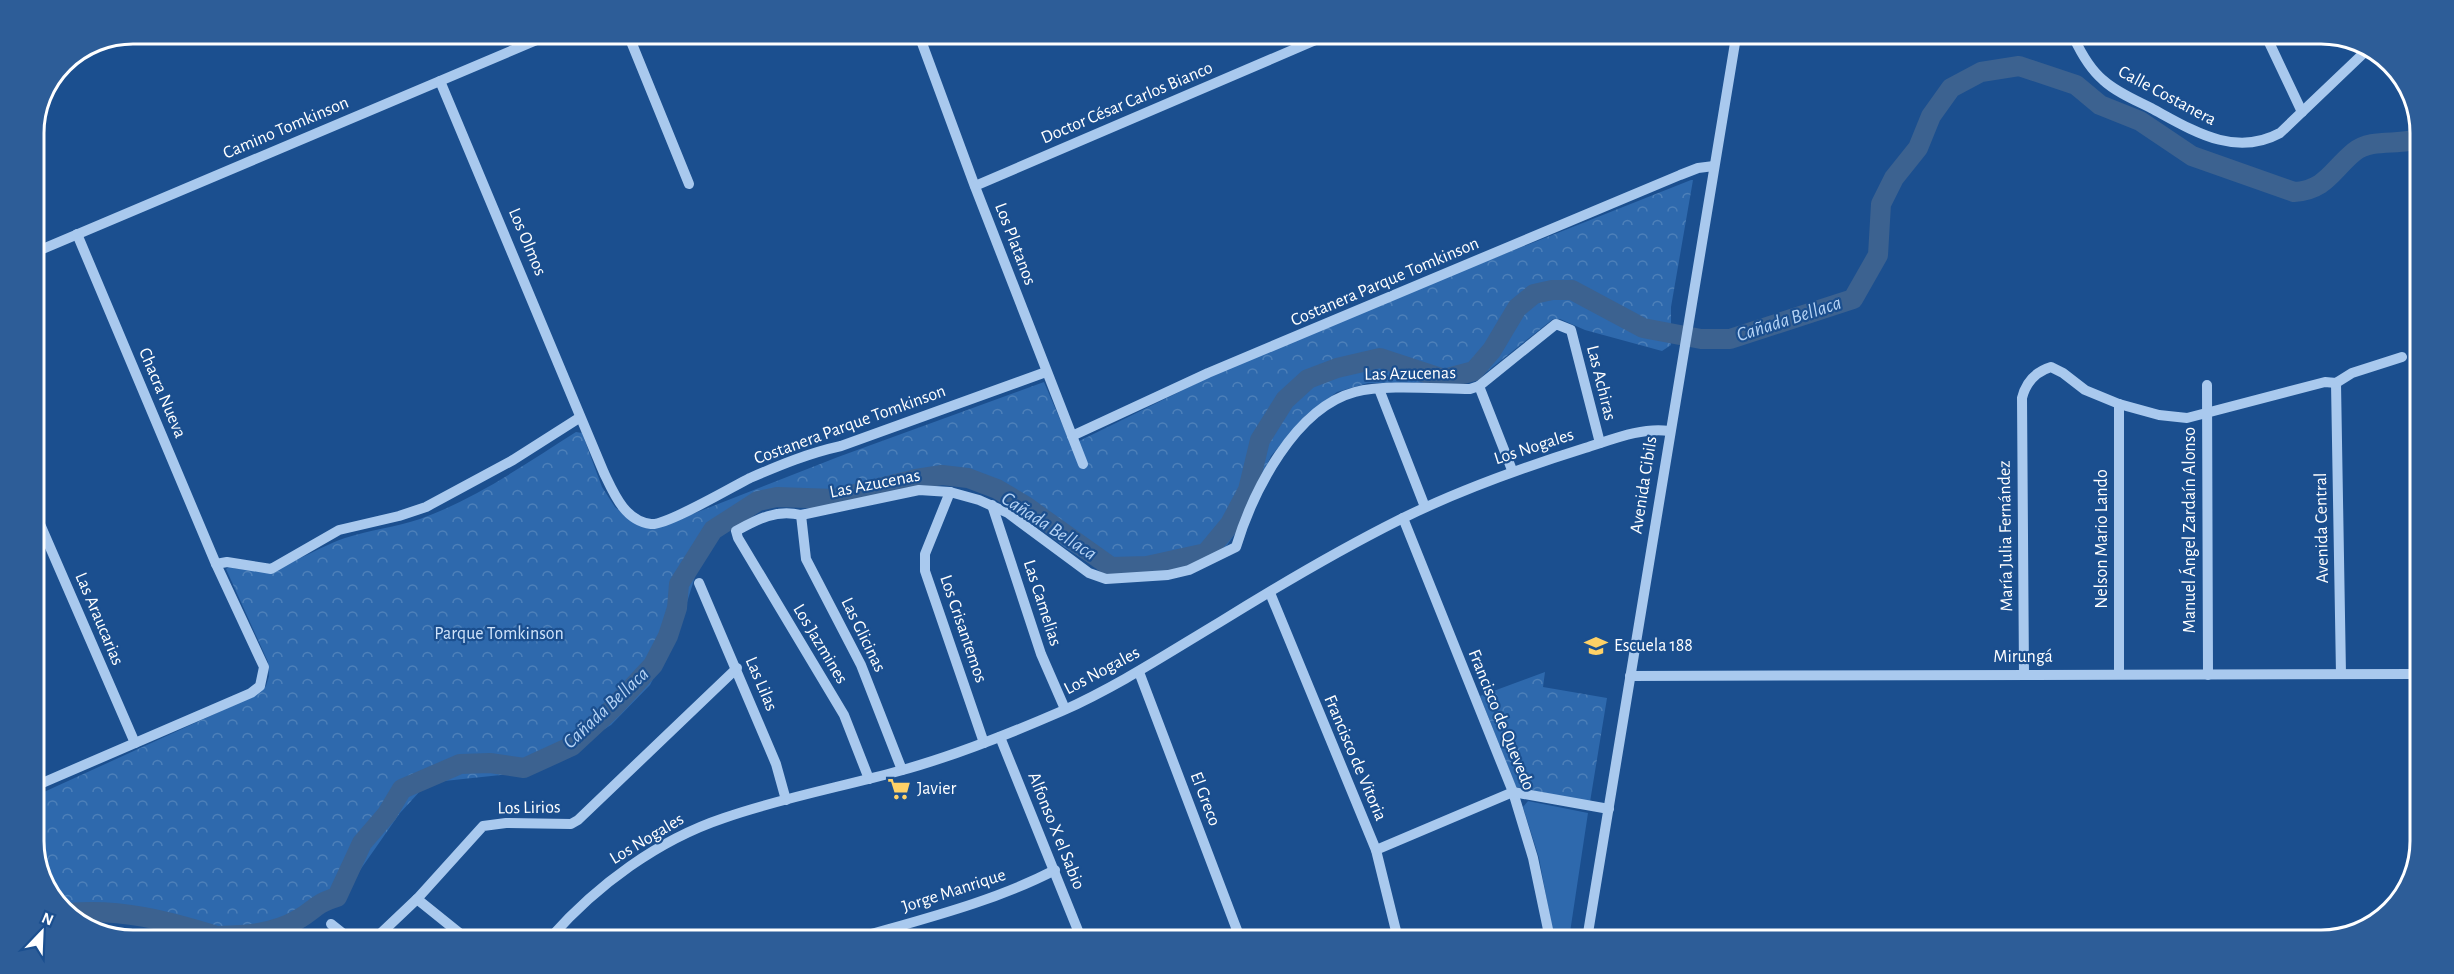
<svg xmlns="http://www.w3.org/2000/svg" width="2454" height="974" font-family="'Alegreya Sans',sans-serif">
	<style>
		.grass { fill: #2e69ad }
		.forest { fill: url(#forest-crowns) }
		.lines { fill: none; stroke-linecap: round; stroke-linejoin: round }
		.river { stroke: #3c6290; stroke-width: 20 }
		.minor { stroke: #a9c9ee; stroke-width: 10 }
		.labels { text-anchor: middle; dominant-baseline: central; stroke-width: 4.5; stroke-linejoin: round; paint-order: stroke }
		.street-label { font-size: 18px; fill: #fff; stroke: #1b4f8f }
		.park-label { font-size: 18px; fill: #cfe3fa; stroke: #1b4f8f }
		.poi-label { font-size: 18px; fill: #fff; stroke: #1b4f8f; text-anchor: start }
		.water-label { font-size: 20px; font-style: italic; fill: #b5d3f5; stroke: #1b4f8f }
		.rim { fill: none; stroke: #fff; stroke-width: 3 }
	</style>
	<defs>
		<pattern id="forest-crowns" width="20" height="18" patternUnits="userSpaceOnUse" patternTransform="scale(1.5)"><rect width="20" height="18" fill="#2e69ad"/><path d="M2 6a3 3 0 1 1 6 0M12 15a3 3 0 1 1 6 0" fill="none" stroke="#4d80b9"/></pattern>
	</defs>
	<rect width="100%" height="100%" fill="#1b4f8f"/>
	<!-- grass -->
	<path class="grass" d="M1528,801L1588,813L1569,939H1554L1539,858L1523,807Z"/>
	<!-- forest -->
	<g class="forest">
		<path d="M1691,180H1693L1671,307V345L1662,351L1585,330L1560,319H1553L1479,378L1461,382L1368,383L1337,392L1306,415L1271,456L1238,529L1226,547L1186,568L1142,573L1106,574L1064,547L1019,510L964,482L939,480L822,507L769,506L724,529L701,557L680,625L650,685L611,725L539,771L435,782L422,789L400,813L351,883L318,916L306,926L277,936H194L135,921L81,922L54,902L33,849V797L254,696L266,686L269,676L268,662L226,569L229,567C277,579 303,553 345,538C370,530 396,527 420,519C474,500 527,463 576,432L582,433L602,487L615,507L628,518L667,524L838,457L1044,382L1071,445L1228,368L1378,304Z"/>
		<path d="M1545,672L1543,687L1607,698L1590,802L1516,787L1480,696Z"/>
	</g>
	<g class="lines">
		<!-- river -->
		<g class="river">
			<path d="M69,913C120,908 169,921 217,936"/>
			<path d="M219,936C245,935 273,934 297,920C315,910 314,904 337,897L362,843L387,814L402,789L460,764L490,763L524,768L572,746L613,708L653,665L668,636L677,608L679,584L713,530L758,501L777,497L835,499L916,479L942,475L968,478L997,489L1024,505L1111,567L1147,566L1206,553L1230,524L1248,490L1260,440L1285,400L1308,379L1337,368L1380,358L1444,379L1474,371L1492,350L1517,308L1534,294L1552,290H1572L1643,328L1701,339H1730L1853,299L1878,255L1881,204L1894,178L1918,148L1931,116L1951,88L1981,72L2019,66L2076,85L2100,105L2140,121L2192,156L2294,192C2326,190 2332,170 2354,152C2374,136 2405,148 2421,136"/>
		</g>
		<!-- minor -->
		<g class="minor">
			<path d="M628,34L689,184"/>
			<path d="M919,35L974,184L1083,464"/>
			<path d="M2074,38C2081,53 2090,69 2103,80C2116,92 2135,100 2151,108C2192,130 2234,158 2280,133L2368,49"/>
			<path d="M2267,38L2302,112"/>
			<path d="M440,81L604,473C614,494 625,521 651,524C666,526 732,487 750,478C780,465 809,453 841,446L1046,372"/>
			<path d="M975,186L1325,36"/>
			<path d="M33,253L551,34"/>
			<path d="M2336,383L2341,674"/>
			<path d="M2207,385L2208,675"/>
			<path d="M1479,386L1512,470"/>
			<path d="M1379,389L1425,507"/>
			<path d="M1072,436L1208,373L1680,175L1698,168L1714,166"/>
			<path d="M950,492L925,554V571L984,743"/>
			<path d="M992,505L1041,654L1065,709"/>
			<path d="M33,508L135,743"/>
			<path d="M801,515L806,559L861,665L902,770"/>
			<path d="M1403,518L1513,792L1533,858L1550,939"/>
			<path d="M216,564L227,562L271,569L339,530L399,516L426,507L513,460L579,418"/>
			<path d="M699,583L776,764L786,800"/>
			<path d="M1270,593L1376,850L1398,939"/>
			<path d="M1139,672L1240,938"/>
			<path d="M2119,673V404"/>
			<path d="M2024,674L2022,398C2026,382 2035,372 2051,367L2063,373L2085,390L2119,404L2159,415L2187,418L2325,382L2336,383L2352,373L2402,357"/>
			<path d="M1630,676L2417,674"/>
			<path d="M1000,737L1081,938"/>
			<path d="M869,779L844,715L738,538L736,531C758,519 776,509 801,515L919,490L950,492L979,500L1008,513L1089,573L1106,579L1168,575L1189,570L1236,547C1253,491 1295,408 1355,392C1385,384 1438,389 1470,389L1479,386L1556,324L1571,330L1600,443"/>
			<path d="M33,787L251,693L260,686L264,667L216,564L77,234"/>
			<path d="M1376,850L1513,792L1609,809"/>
			<path d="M417,899L463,936"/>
			<path d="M331,924L346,936"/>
			<path d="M378,936L417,899L483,826L506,823L571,824L578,820L737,668"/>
			<path d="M551,937C597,885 658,840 724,818C781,798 841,787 899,771C955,756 1009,734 1062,711C1118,686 1168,653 1220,622C1278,586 1337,551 1399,520C1459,490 1521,468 1585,448C1611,440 1641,427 1669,431"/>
			<path d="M861,937C927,918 995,901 1055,870"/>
			<path d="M1587,939L1736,37"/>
		</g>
	</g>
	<!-- icons -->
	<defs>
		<g id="school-bare" transform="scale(1.8)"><path d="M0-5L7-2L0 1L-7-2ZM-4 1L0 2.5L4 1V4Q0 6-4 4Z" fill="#ffd166" stroke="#1b4f8f" stroke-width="2.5" paint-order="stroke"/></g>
		<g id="supermarket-bare" transform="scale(1.8)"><path d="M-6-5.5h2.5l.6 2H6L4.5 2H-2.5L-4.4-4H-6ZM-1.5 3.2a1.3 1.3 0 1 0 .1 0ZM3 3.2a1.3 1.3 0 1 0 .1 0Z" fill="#ffd166" stroke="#1b4f8f" stroke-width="2.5" paint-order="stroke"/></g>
	</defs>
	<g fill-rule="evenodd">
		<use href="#school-bare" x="1596" y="646"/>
		<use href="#supermarket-bare" x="899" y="789"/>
	</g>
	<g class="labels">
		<!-- street labels -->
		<g class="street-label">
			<text transform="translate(2167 96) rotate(28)">Calle Costanera</text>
			<text transform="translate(1127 103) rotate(-23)">Doctor César Carlos Bianco</text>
			<text transform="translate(286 128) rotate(-23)">Camino Tomkinson</text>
			<text transform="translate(527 242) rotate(67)">Los Olmos</text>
			<text transform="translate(1015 244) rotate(69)">Los Platanos</text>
			<text transform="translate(1385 282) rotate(-23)">Costanera Parque Tomkinson</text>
			<text transform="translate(1410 374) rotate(-1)">Las Azucenas</text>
			<text transform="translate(1601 383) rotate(76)">Las Achiras</text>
			<text transform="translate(162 393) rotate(67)">Chacra Nueva</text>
			<text transform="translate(850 425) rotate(-20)">Costanera Parque Tomkinson</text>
			<text transform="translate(1534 447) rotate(-18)">Los Nogales</text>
			<text transform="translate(875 484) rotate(-11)">Las Azucenas</text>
			<text transform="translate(1644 485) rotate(-81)">Avenida Cibils</text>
			<text transform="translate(2322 528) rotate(-91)">Avenida Central</text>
			<text transform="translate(2190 530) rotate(-90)">Manuel Ángel Zardaín Alonso</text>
			<text transform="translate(2006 536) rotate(-91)">María Julia Fernández</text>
			<text transform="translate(2102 539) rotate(-90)">Nelson Mario Lando</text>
			<text transform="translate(1042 603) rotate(72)">Las Camelias</text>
			<text transform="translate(99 619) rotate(67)">Las Araucarias</text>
			<text transform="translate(963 629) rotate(71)">Los Crisantemos</text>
			<text transform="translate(863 635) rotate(64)">Las Glicinas</text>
			<text transform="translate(820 644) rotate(59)">Los Jazmines</text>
			<text x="2023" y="657">Mirungá</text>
			<text transform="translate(1102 671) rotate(-28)">Los Nogales</text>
			<text transform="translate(761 684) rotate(67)">Las Lilas</text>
			<text transform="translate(1501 720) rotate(68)">Francisco de Quevedo</text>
			<text transform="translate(1355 758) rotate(67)">Francisco de Vitoria</text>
			<text transform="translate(1205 799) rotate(69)">El Greco</text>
			<text transform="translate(529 808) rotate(-1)">Los Lirios</text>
			<text transform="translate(1056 831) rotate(68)">Alfonso X el Sabio</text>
			<text transform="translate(647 839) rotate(-31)">Los Nogales</text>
			<text transform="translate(954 891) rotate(-18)">Jorge Manrique</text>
		</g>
		<!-- park labels -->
		<g class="park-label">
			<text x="499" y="634">Parque Tomkinson</text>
		</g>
		<!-- poi labels -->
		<g class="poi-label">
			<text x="1614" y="646">Escuela 188</text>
			<text x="917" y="789">Javier</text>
		</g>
		<!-- water labels -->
		<g class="water-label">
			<text transform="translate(1789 319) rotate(-18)">Cañada Bellaca</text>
			<text transform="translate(1049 526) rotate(33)">Cañada Bellaca</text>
			<text transform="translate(606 708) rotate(-43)">Cañada Bellaca</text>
		</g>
	</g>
	<!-- crop -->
	<path d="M0 0H2454V974H0ZM133 44H2321A89 89 0 0 1 2410 133V841A89 89 0 0 1 2321 930H133A89 89 0 0 1 44 841V133A89 89 0 0 1 133 44Z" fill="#2d5d98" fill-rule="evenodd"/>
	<path class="rim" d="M133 44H2321A89 89 0 0 1 2410 133V841A89 89 0 0 1 2321 930H133A89 89 0 0 1 44 841V133A89 89 0 0 1 133 44Z"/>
	<!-- north arrow -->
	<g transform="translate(42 932) rotate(23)" stroke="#1b4f8f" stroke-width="4.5" paint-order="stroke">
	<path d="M0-4.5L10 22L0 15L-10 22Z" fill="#ffffff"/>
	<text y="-9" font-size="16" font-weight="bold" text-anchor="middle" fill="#ffffff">N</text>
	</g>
</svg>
